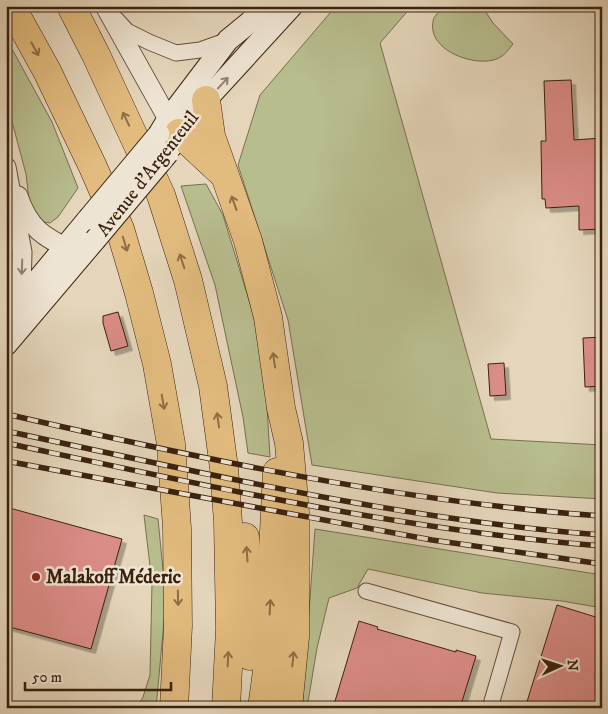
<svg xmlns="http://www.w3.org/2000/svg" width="608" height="714" font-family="'IM FELL DW Pica',serif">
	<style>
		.green { fill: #b8bd8e; stroke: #796f4e }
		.building { fill: #da8c86; stroke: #3a210d; filter: url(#shadow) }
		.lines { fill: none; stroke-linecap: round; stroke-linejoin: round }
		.minor-casing { stroke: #654e38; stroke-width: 17 }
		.tertiary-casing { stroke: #654e38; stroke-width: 21 }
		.secondary-casing { stroke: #3a210d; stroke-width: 23 }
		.motorway-casing { stroke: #3a210d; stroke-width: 29 }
		.minor { stroke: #eee4d3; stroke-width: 15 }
		.tertiary { stroke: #eee4d3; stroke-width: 19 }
		.secondary { stroke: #eee4d3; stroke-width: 21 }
		.motorway { stroke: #e2bb7e; stroke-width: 28 }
		.rail-casing { stroke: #3a210d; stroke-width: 5.5 }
		.rail { stroke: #eee4d3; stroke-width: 4; stroke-dasharray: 11; stroke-linecap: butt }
		.secondary-bridge-casing { stroke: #3a210d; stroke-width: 23; stroke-linecap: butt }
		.secondary-bridge { stroke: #eee4d3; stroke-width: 21 }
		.oneway { stroke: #8e6e46 }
		.oneway2 { stroke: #948270 }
		.poi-dot { fill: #8f2418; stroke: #eee4d3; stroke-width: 2 }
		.labels { text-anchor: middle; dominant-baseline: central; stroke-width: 5; stroke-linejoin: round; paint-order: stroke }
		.street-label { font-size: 19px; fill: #3a210d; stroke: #eee4d3 }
		.poi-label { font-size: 19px; font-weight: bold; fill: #3a210d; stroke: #eee4d3; text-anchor: start }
	</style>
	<defs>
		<filter id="shadow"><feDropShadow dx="4.5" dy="4.5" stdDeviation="0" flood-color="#0004"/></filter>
	</defs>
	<rect width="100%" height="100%" fill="#e5d6bb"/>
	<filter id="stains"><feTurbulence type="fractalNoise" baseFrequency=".004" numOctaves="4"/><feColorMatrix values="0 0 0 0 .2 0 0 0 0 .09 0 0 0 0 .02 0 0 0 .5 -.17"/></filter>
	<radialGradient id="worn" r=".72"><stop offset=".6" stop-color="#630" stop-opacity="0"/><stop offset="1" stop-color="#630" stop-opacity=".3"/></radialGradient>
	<!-- green -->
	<g class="green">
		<path d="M336,6H412L380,43L491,439L602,445V499L497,493L312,465L288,320L238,165L260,95Z"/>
		<path d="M444,6H482L493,23L513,44C509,49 505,55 499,58C477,69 423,50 434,18C436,14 441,10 444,6Z"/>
		<path d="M598,6H602V58H600Z"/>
		<path d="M6,38L52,122L78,188L58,217L50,223L38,221L30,209L26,174L6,99Z"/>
		<path d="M206,184L223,215L254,317L266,390L270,457L248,453L243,417L215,285L181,186Z"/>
		<path d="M144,515L158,519L166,600L156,708H137L143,697L150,675L152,583Z"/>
		<path d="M315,529L602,575V608L562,601L482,593L368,569L357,588L329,598L317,648L307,708H302Z"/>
	</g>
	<!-- building -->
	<g class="building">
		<path d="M571,80L574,140L602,138V229L579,230V206L546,208L545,199H542L541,141H546L544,81Z"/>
		<path d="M118,312L128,346L111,351L103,323V316Z"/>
		<path d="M602,337V386L585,387L583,338Z"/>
		<path d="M504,363L506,395L490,396L488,364Z"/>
		<path d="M6,507L122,539L91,649L6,626Z"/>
		<path d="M557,605L602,619V708H525Z"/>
		<path d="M359,621L378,627L377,629L456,652V650L476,656L460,708H333Z"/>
	</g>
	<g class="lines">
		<!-- minor casing -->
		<g class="minor-casing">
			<g id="minor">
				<path d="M116,19L127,31L149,42L176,53L200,50L228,40"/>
				<path d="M366,591L512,632L490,708"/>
			</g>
		</g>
		<!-- tertiary casing -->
		<g class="tertiary-casing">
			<g id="tertiary">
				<path d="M105,6L168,119L176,128"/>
				<path d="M6,167L22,252L21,289L13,305"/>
				<path d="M18,196C30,232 47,238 78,254"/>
			</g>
		</g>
		<!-- secondary casing -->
		<g class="secondary-casing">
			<g id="secondary">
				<path d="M159,134L168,119L228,40L250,22L264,6"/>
				<path d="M172,146L179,133L206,100L292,6"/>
				<path d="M6,318L88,219"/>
				<path d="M6,345L95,240"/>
			</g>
		</g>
		<!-- motorway casing -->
		<g class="motorway-casing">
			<g id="motorway">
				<path d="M11,6L47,71L93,167L120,229L139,293L157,364L171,444L177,528L178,626L174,708"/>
				<path d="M71,6L96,55L161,195L188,280L213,386L224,468L228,522L230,629L226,708"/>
				<path d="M206,100L211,136L248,241L268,317L281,408L289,443L295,512V637L288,708"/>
				<path d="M179,133L222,173"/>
				<path d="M245,537L250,604V656"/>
				<path d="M262,708L267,671L277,472"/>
			</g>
		</g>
		<!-- minor -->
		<use href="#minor" class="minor"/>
		<!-- tertiary -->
		<use href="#tertiary" class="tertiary"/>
		<!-- secondary -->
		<use href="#secondary" class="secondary"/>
		<!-- motorway -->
		<use href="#motorway" class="motorway"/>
		<!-- rail casing -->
		<g class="rail-casing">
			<g id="rail">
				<path d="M6,414C202,459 401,502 602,516"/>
				<path d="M6,431C203,473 401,520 602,535"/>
				<path d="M6,443C202,485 401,530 602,546"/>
				<path d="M6,461L432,540L602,564"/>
			</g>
		</g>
		<!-- rail -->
		<use href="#rail" class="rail"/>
		<!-- secondary-bridge casing -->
		<g class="secondary-bridge-casing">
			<g id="secondary-bridge">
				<path d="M88,219L159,134"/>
				<path d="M95,240L168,153"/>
			</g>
		</g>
		<!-- secondary-bridge -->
		<use href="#secondary-bridge" class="secondary-bridge"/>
	</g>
	<!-- one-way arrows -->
	<defs><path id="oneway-shaft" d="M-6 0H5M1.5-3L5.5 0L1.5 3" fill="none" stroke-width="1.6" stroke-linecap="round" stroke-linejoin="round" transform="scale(1.25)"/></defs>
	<g class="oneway">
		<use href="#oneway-shaft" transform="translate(35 49) rotate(61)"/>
		<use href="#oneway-shaft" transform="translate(126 119) rotate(-115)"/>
		<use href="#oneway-shaft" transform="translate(234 203) rotate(-110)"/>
		<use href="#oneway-shaft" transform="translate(125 244) rotate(73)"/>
		<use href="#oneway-shaft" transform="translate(182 261) rotate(-108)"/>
		<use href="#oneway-shaft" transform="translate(274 360) rotate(-98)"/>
		<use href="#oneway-shaft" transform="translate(163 402) rotate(80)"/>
		<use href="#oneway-shaft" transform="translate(218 420) rotate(-98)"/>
		<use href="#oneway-shaft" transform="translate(247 554) rotate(-94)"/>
		<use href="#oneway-shaft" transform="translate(178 598) rotate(89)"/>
		<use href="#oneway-shaft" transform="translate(270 607) rotate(-87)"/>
		<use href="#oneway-shaft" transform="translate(228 659) rotate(-87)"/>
		<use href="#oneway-shaft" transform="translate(293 659) rotate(-84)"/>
	</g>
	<g class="oneway2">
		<use href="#oneway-shaft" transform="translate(223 83) rotate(-47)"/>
		<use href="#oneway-shaft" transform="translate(22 267) rotate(92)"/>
	</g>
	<!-- markers -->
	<circle class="poi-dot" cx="36" cy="577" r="5"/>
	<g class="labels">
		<!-- street labels -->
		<g class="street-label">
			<text transform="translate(148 174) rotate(-52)">Avenue d'Argenteuil</text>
		</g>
		<!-- poi labels -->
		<g class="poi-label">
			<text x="46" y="577">Malakoff Méderic</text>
		</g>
	</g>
	<!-- margin -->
	<rect width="608" height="714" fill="none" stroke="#e5d6bb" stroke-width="25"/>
	<rect x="8" y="8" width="593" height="699" fill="none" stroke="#3a210d" stroke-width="2.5"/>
	<rect x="12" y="12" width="583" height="689" fill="none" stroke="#3a210d"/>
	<!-- north arrow -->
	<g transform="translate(560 666) rotate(87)" stroke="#eee4d3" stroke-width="4" paint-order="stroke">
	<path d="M0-4L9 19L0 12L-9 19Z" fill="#3a210d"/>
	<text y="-8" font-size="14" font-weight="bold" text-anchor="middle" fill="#3a210d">N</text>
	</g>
	<!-- scale -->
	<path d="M25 682v8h146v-8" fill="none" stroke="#3a210d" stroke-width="2.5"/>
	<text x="32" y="682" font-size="15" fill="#3a210d" stroke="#eee4d3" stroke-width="4" paint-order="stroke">50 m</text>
	<rect width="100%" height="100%" filter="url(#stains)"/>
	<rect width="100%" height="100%" fill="url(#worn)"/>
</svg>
